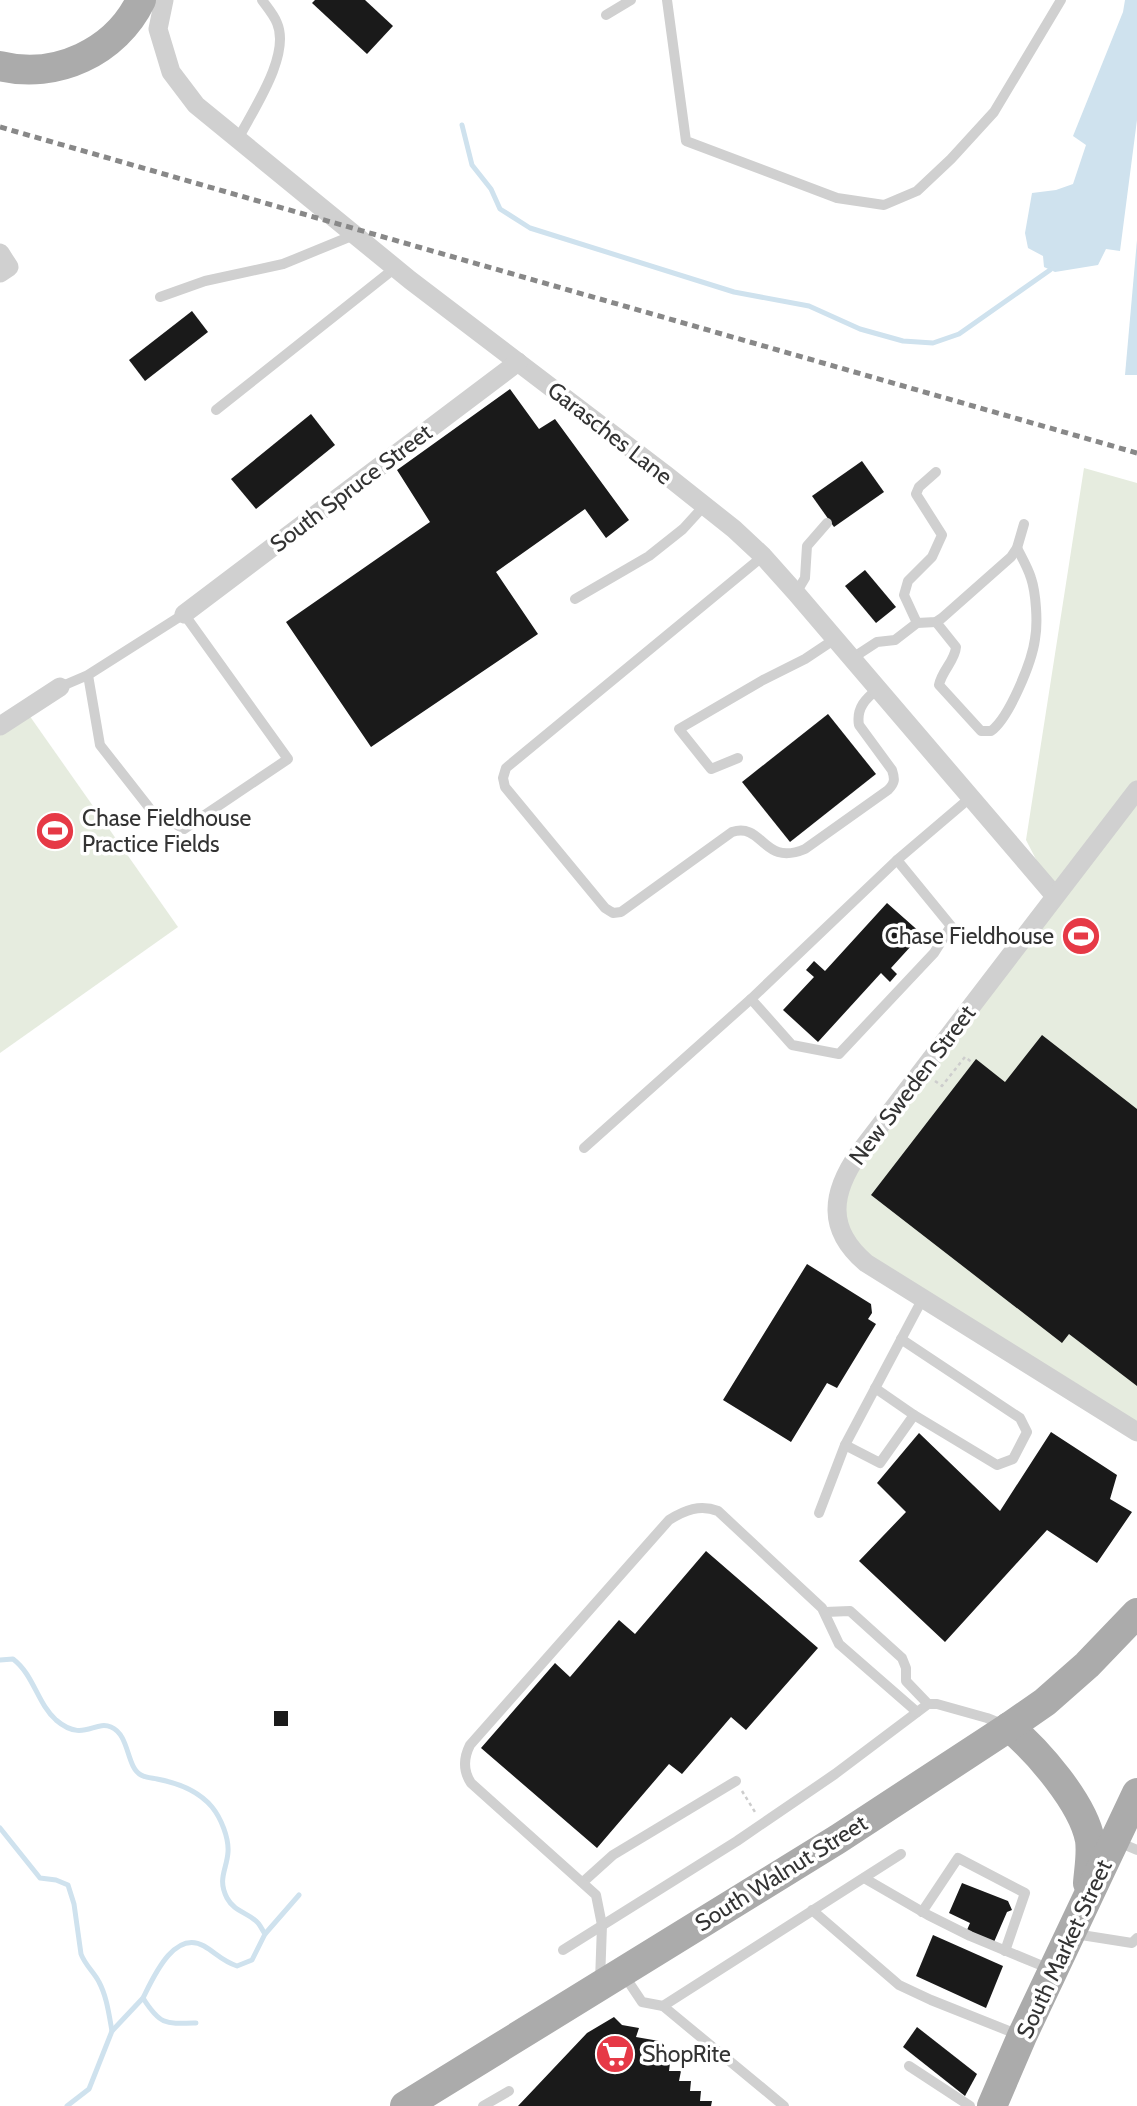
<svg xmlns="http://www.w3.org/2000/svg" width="1137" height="2106" font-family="Cabin,sans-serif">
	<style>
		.green { fill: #e6ecdf }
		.water { fill: #cfe2ee }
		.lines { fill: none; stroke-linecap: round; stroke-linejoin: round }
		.stream { stroke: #cfe2ee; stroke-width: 5 }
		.building { fill: #1a1a1a }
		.path { stroke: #cdcdcd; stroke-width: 2.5; stroke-dasharray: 3.5 3.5; stroke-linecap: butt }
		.lane { stroke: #d0d0d0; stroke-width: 10 }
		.street { stroke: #d0d0d0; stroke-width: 19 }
		.primary { stroke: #ababab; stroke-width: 30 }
		.rail { stroke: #888; stroke-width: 5; stroke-dasharray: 7 5; stroke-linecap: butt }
		.labels { text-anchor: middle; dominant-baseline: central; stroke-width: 7; stroke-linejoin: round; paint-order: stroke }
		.street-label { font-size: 23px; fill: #333; stroke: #fff }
		.poi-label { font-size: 23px; fill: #333; stroke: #fff; text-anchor: start }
	</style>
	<rect width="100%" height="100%" fill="#fff"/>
	<!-- green -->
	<g class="green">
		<path d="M1084,468L1137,483V1432L866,1263L842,1231L839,1191L1055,896L1026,840Z"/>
		<path d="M29,715L178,927L0,1053V735Z"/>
	</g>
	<!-- water -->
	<g class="water">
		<path d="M1125,0H1137V120L1120,251L1106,249L1098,265L1055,272L1044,267L1043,256L1028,248L1025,233L1032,193L1056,190L1073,184L1086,145L1073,136L1123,12Z"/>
		<path d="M1137,240V375H1125Z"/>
	</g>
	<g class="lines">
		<!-- stream -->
		<g class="stream">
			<path d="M462,125L472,165L491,189L500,209L530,228L734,292L809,306L860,329L903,341L933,343L959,334L1050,270"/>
			<path d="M0,1660L13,1659C34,1675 37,1703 56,1720C83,1743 94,1720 111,1727C130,1735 126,1767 141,1775C146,1778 152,1778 157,1779C178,1783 198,1790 212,1807C221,1818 229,1838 228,1852C227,1869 217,1879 227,1898C234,1911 246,1912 256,1921C260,1924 262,1930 265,1934"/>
			<path d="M0,1828L40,1878L56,1880L68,1885L74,1904L81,1954C85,1965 94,1972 99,1982C107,1997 109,2015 112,2031"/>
			<path d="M143,1998C153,1978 174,1929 204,1946C216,1953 222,1961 237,1966L252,1960L265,1934L299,1895"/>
			<path d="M67,2106L89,2089L112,2031L143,1998C160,2025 165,2024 196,2023"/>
		</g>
	</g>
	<!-- building -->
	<g class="building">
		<path d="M315,0H365L393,26L367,54L312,3Z"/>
		<path d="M192,311L208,332L145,381L129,360Z"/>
		<path d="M510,389L539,429L555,419L629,520L606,538L585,509L496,572L538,634L371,747L286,622L430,522L397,470Z"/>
		<path d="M311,414L335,445L256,509L231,479Z"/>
		<path d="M862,461L884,492L834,527L812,496Z"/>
		<path d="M865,570L896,607L876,623L845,586Z"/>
		<path d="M828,714L876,774L790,842L742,782Z"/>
		<path d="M887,903L922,934L891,968L897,974L890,982L881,973L818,1042L783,1010L814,977L806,970L814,961L825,971Z"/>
		<path d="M1042,1035L1137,1109V1386L1069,1334L1062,1343L871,1195L976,1059L1005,1082Z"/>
		<path d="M807,1264L871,1304L872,1313L868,1319L876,1324L837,1388L827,1383L791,1442L723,1400Z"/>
		<path d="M1051,1432L1117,1475L1110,1499L1132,1512L1097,1563L1047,1530L945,1642L859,1561L906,1512L877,1483L919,1433L1000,1511Z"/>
		<path d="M706,1551L818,1648L746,1730L731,1717L682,1774L669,1764L597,1848L481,1748L555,1663L570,1677L619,1620L635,1634Z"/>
		<rect x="274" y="1711" width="14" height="15"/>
		<path d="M962,1883L1008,1901L1012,1910L1007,1912L994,1942L967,1930L970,1923L949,1913Z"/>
		<path d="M933,1935L1003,1966L986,2008L916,1976Z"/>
		<path d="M614,2017L622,2025L639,2028L636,2037L659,2041L664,2045L663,2063H670L669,2071H681L679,2081H691L690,2091H701L700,2101H712L711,2106H518L587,2033Z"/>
		<path d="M917,2027L977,2074L965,2096L903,2047Z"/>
	</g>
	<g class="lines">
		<!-- path -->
		<g class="path">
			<path d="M935,1081L942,1086L965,1057L973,1063"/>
			<path d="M742,1791L755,1812"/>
		</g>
		<!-- lane -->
		<g class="lane">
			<path d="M667,0L686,141L837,198L884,205L917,191L951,159L994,112L1061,0"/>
			<path d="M606,15L631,0"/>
			<path d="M238,139C253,110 291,55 277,23C274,15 267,7 262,0"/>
			<path d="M160,297L205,281L283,264L354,235"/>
			<path d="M216,410L395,268"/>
			<path d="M763,556L506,768L503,778L505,787L605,908L613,913L621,912L732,832C764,822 762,867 805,849L888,790C895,783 895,779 892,770L859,725C856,708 866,698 878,689"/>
			<path d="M796,593L805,578L807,546L827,523"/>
			<path d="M575,599L649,556L683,529L704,506"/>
			<path d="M936,622L956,647C955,661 942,670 939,685L981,731H991C1009,718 1032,662 1035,639C1038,623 1036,593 1031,578C1028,568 1022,558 1017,548"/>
			<path d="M917,623L904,595L908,581L932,557L942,535L916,494L919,487L936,472"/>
			<path d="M851,659L877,642L895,640L917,623L936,622L942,618L1011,557L1017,548L1024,524"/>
			<path d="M60,687L88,675L184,614L288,759L184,829L151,810L100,745L88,675"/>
			<path d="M738,758L711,769L679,729L763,680L805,659L835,639"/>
			<path d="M751,999L792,1045L839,1054L934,953L951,926L897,860"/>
			<path d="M584,1148L751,999L897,860L971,797"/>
			<path d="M875,1388L914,1415"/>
			<path d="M845,1445L880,1463L914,1415L997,1465L1013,1459L1027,1432L1020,1418L901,1339"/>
			<path d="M819,1513L845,1445L923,1298"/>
			<path d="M825,1612L850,1611L902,1658L906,1668V1681L928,1704"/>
			<path d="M1118,1842L1137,1850"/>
			<path d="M864,1878L928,1915L970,1936L1050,1969"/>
			<path d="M583,1882L613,1855L736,1781"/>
			<path d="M812,1910L899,1985L931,2000L1019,2035"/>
			<path d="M922,1912L958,1858L1025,1893L1005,1951"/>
			<path d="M1075,1934L1132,1943L1137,1938"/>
			<path d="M563,1950L737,1841L835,1774L928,1704H937L987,1718L1002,1724"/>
			<path d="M624,1975L642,2002L663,2006L784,2106"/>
			<path d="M600,1981L602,1925L596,1895L471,1783C463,1771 463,1759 470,1745L669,1520C685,1510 700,1504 718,1511L822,1608L839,1644L917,1712"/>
			<path d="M663,2006L901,1854"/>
			<path d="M909,2066L970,2106"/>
			<path d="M483,2106L509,2091"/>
		</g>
		<!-- street -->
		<g class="street">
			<path d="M164,0L158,29L171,72L196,105L410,280L666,475L734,529L763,556L796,593L1055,896"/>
			<path d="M0,253L9,267L0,273"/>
			<path d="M184,614L518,362"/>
			<path d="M0,726L60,687"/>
			<path d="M1137,790L859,1153C831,1193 826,1229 866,1263L1137,1432"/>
		</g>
		<!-- primary -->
		<g class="primary">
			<path d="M0,66C56,80 116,52 141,0"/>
			<path d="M1009,1727C1038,1751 1083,1803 1090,1840C1092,1854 1089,1870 1088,1883"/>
			<path d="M405,2106L838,1839L1009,1727L1045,1702L1087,1665L1137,1613"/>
			<path d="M992,2106L1022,2036L1137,1793"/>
		</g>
		<!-- rail -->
		<path class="rail" d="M0,127L1137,453"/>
	</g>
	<!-- icons -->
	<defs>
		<g id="stadium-disc" transform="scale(2.0125)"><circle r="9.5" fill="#e63946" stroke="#fff"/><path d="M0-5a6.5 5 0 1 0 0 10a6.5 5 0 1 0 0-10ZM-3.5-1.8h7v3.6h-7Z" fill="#fff"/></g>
		<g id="supermarket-disc" transform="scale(2.0125)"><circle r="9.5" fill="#e63946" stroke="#fff"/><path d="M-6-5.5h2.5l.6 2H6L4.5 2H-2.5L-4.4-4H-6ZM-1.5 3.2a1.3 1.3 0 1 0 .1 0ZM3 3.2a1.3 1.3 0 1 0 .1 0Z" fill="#fff"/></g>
	</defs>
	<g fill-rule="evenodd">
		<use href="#stadium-disc" x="55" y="831"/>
		<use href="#stadium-disc" x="1081" y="936"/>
		<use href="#supermarket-disc" x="615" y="2054"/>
	</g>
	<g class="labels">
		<!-- street labels -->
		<g class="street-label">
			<text transform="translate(610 433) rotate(38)">Garasches Lane</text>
			<text transform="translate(351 488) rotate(-37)">South Spruce Street</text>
			<text transform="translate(912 1085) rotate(-53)">New Sweden Street</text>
			<text transform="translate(781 1873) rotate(-32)">South Walnut Street</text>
			<text transform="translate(1064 1949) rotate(-65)">South Market Street</text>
		</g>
		<!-- poi labels -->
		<g class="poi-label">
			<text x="82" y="818">Chase Fieldhouse<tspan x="82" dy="26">Practice Fields</tspan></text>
			<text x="1054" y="936" text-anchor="end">Chase Fieldhouse</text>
			<text x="642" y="2054">ShopRite</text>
		</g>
	</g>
</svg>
